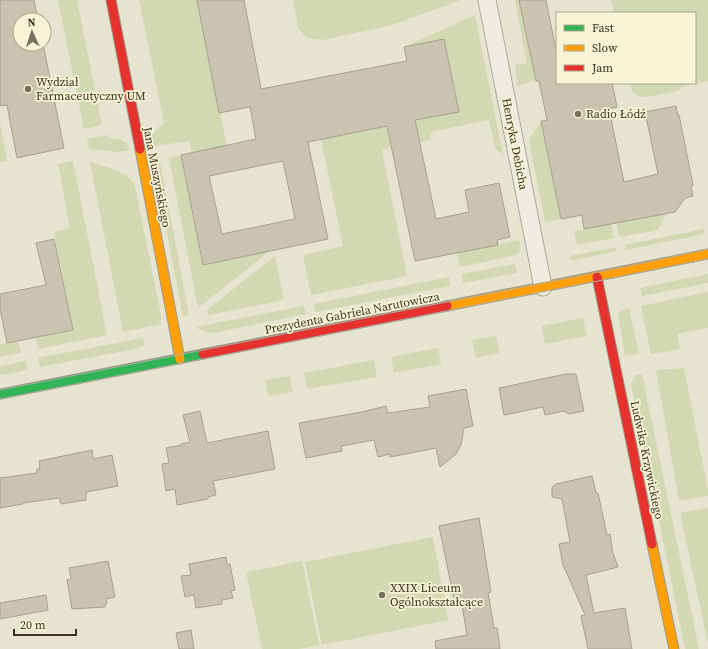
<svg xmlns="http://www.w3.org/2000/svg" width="708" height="649" font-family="'Source Serif 4',serif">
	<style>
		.green { fill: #d1d8b2 }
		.building { fill: #cac3b0; stroke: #a7a08e; fill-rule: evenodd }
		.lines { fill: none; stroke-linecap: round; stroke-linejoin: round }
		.street-casing { stroke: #aca898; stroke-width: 19 }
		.fast-casing { stroke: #9b9888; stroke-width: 11 }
		.slow-casing { stroke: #9b9888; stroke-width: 11 }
		.jam-casing { stroke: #9b9888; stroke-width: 11 }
		.street { stroke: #eeece1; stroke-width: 17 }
		.fast { stroke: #30b455; stroke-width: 9 }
		.slow { stroke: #ff9f0a; stroke-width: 9 }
		.jam { stroke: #e5322d; stroke-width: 9 }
		.tram { stroke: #aeaca1; stroke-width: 1 }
		.poi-dot { fill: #78705d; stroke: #f7f3d6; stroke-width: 1.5 }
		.labels { text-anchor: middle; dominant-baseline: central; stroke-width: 3.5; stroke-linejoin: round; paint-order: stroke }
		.poi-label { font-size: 12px; fill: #3c321f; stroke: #f7f3d6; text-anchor: start }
		.street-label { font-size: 12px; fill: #3c321f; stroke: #f7f3d6 }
	</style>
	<rect width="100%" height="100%" fill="#e6e4d0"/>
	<!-- green -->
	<g class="green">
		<path d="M58,0H77L102,125L84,129Z"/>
		<path d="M139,0H197L227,146L192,153L189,141L149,147C148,136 157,130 164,123Z"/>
		<path d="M293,0H461L392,25L323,40L307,38L298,28Z"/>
		<path d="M515,0H518L521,6L535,80L518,86L515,65L527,63Z"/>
		<path d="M611,0H708V81L683,86L678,91L646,97H639L633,92L628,83H695V13H614Z"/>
		<path d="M475,15L503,155L495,148L489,120L430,132L431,140L382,150L407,276L311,295L303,255L343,246L321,139L458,112L444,39L404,47Z"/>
		<path d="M541,121L561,219L545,222L529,140Z"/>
		<path d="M0,123L7,161L0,162Z"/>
		<path d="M108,135L109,139C119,138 128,140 130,150L118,152L89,149L87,139Z"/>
		<path d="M181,155L203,265L271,250L198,308L169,158Z"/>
		<path d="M152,156L159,157L189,315L184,316L182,311Z"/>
		<path d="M73,161L107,335L38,349L36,338L73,330L54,232L70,228L58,164Z"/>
		<path d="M90,162C107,168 126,170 135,186L161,315V324L123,332Z"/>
		<path d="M659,214V215L666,214L658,230L619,237L616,223Z"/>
		<path d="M611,224L614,238L577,245L574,231Z"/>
		<path d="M704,229L705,234L625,250V245Z"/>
		<path d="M519,240C520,246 522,250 517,255L460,267L457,253Z"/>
		<path d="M616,247L617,251L571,261L570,256Z"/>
		<path d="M275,256L284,300L208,315L207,310Z"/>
		<path d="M515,264L517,273L463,283L462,274Z"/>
		<path d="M708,274V283L642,296L640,288Z"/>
		<path d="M449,277L450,286L316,312L314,304Z"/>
		<path d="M708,292V328L677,334L680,349L651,354L641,306Z"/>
		<path d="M304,306L306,314L213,333L203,331L195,327Z"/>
		<path d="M629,308L639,354L625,355L618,315L621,310Z"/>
		<path d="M583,318L587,336L545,344L542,326Z"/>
		<path d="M496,336L500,353L476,358L472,340Z"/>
		<path d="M143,338L144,346L129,350L40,367L38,358Z"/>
		<path d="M18,341L21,353L0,357V345Z"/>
		<path d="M438,348L441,364L394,373L391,357Z"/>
		<path d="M374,360L377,377L307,389L304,373Z"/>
		<path d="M26,361L28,370L0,375V366Z"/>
		<path d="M684,368L708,490V496L679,501L656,370Z"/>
		<path d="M642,374L699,649H685L631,383L636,375Z"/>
		<path d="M290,376L293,392L268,396L265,380Z"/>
		<path d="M708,508V643L680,513Z"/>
		<path d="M433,537L448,620L322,645L305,562Z"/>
		<path d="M302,561L319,645L299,649H262L246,572Z"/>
	</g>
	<!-- building -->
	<g class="building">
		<path d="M0,0H34L38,20H20V44H43L64,148L17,158L7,105L0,106Z"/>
		<path d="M197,0H244L261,89L407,61L404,47L444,39L459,112L415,120L436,219L469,212L465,190L499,183L510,237L497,240L498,245L415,261L387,126L308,142L328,239L203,265L181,155L256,139L250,107L219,113ZM283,161L295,219L222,234L209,176Z"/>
		<path d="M519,0H546L557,55V83H612L617,107L609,109L624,182L658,174L645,112L676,106L678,116L679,115L693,185L691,188L693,196L685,198L675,212L584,229L582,215L561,219L541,121L547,120L539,81H536Z"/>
		<path d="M54,239L73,330L7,343L0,309V294L46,285L36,243Z"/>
		<path d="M566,374H576L584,411L569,414L563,411L545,415L543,407L504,415L499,388Z"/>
		<path d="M466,389L473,426L464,428L461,445L456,454L440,467L436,448L390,457V454L378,457L374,440L341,446L342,451L306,458L299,423L362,412L386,406L388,413L430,407L428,396Z"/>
		<path d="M200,411L207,443L268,431L275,469L213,481L216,495L208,497V499L177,505L175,489L166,491L162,464L169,463L166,448L182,445L181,444L190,442L183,415Z"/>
		<path d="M92,450L93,459L112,455L118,486L86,492V500L61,504L59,498L23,503V504L0,508V478L37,473V469H40L39,461Z"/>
		<path d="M592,476L596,493H598L607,535L610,534L613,553L618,567L586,575L594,613L625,608L632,649H588L581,616L585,615L563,565L559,544L570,542L562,499L552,497V487L556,484Z"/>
		<path d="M479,518L491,592L488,593L494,628H497L500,649H436L435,641L467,635L461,599H454L439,526Z"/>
		<path d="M226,557L227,564H230L235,590L231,591L233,598L222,600V604L196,608L194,595L185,597L181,576L191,575L189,564Z"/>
		<path d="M108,561L115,597L106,599L107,604H105V607L72,609L67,580L71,579L69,568Z"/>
		<path d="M46,595L48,610L0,619V603Z"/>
		<path d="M191,630L194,649H179L176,633Z"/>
	</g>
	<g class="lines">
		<!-- street casing -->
		<g class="street-casing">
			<path id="street" d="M487,0L543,287"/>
		</g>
		<!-- fast casing -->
		<g class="fast-casing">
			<path id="fast" d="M0,394L203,354"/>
		</g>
		<!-- slow casing -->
		<g class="slow-casing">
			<g id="slow">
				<path d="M140,149L180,359"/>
				<path d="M447,306L708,254"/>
				<path d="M652,544L674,649"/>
			</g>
		</g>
		<!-- jam casing -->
		<g class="jam-casing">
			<g id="jam">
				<path d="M111,0L140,149"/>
				<path d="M597,277L652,544"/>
				<path d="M203,354L447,306"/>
			</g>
		</g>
		<!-- street -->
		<use href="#street" class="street"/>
		<!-- fast -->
		<use href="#fast" class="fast"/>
		<!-- slow -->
		<use href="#slow" class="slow"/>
		<!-- jam -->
		<use href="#jam" class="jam"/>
		<!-- tram -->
		<g class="tram">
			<path d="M0,390L629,266L708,249"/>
			<path d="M0,399L598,281L708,259"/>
		</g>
	</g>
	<!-- markers -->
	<g class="poi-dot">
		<circle cx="28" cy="89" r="4"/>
		<circle cx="578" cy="114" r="4"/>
		<circle cx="382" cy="595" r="4"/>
	</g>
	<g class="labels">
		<!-- poi labels -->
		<g class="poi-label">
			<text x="36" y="82">Wydział<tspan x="36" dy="14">Farmaceutyczny UM</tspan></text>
			<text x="586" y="114">Radio Łódź</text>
			<text x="390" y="588">XXIX Liceum<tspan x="390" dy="14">Ogólnokształcące</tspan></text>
		</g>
		<!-- street labels -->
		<g class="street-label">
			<text transform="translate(515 144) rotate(79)">Henryka Debicha</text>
			<text transform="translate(157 177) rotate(79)">Jana Muszyńskiego</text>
			<text transform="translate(352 313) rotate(-11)">Prezydenta Gabriela Narutowicza</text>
			<text transform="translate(647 460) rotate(78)">Ludwika Krzywickiego</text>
		</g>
	</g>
	<!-- legend -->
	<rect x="556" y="12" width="140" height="72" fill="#f7f3d6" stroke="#aca68d"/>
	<rect x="564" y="25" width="20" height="6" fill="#30b455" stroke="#aca68d"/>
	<text x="592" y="32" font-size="12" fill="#3c321f">Fast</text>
	<rect x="564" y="45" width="20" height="6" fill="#ff9f0a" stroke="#aca68d"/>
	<text x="592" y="52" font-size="12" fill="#3c321f">Slow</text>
	<rect x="564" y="65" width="20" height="6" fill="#e5322d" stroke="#aca68d"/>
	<text x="592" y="72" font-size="12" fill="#3c321f">Jam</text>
	<!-- north arrow -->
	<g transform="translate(32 32) rotate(357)"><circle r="19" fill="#f7f3d6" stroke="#aca68d"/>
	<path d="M0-3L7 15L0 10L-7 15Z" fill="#78705d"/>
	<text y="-6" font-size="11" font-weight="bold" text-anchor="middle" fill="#3c321f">N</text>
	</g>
	<!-- scale -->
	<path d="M14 629v6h62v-6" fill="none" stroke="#3c321f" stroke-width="2"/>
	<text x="20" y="629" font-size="12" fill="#3c321f" stroke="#f7f3d6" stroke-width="3" paint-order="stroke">20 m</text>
</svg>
